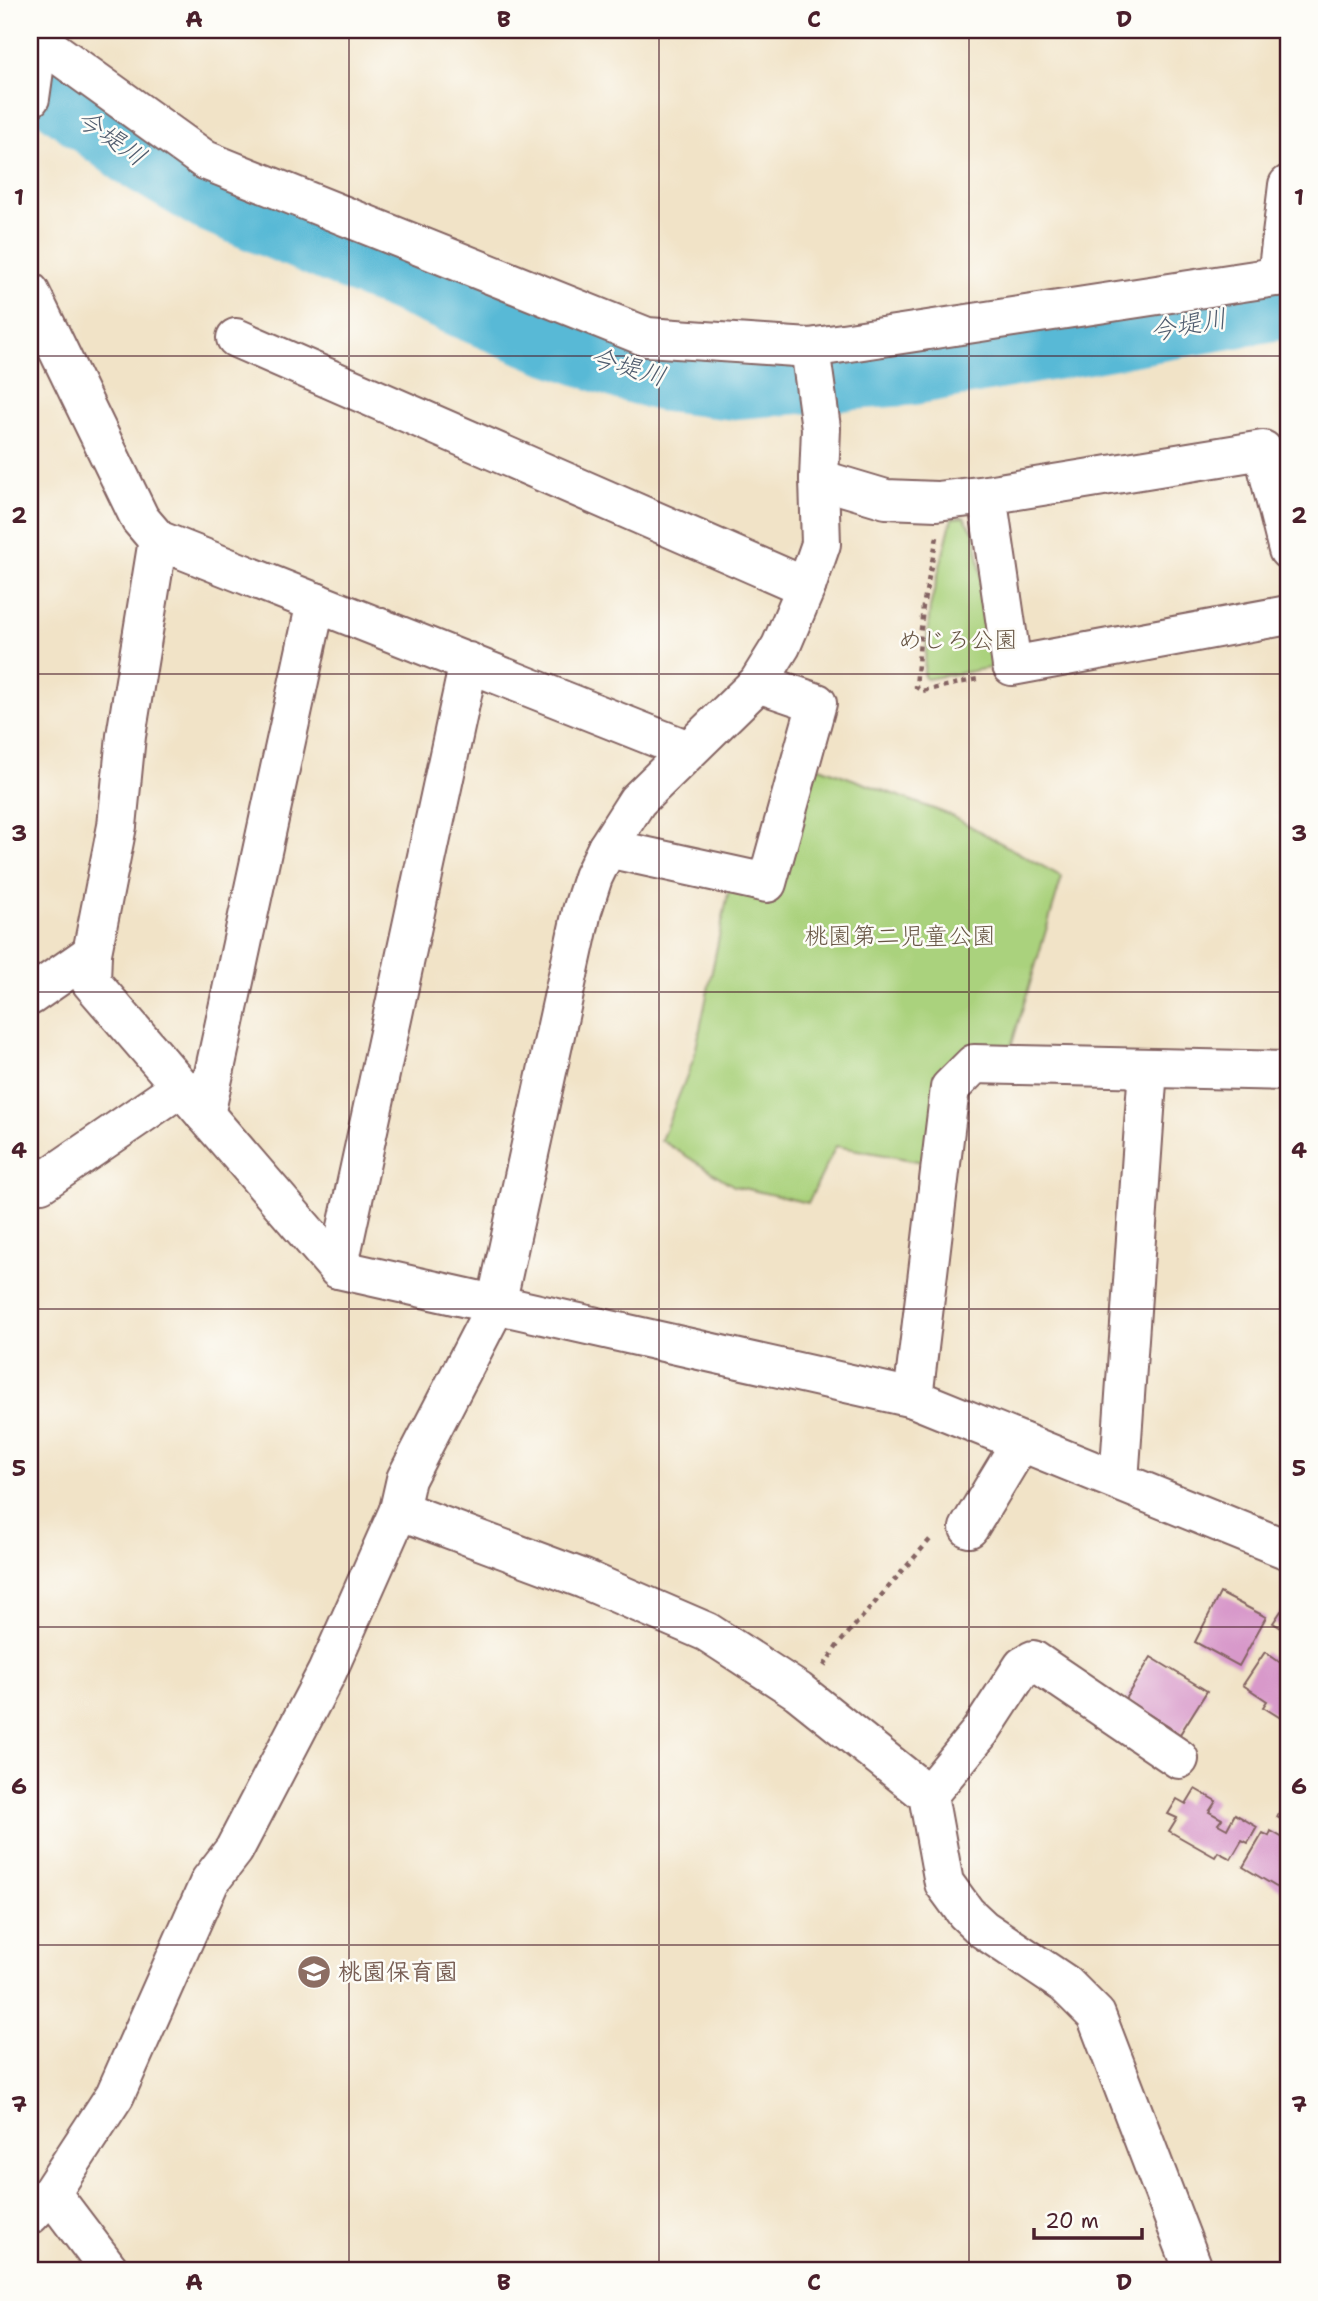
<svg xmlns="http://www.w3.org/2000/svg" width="1318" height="2301" font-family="'Shantell Sans','Klee One',sans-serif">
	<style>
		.green { fill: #aad27d; stroke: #7a7854; stroke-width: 2 }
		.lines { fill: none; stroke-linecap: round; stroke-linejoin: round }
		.river { stroke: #58b9d6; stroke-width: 65 }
		.building { fill: #d899ca }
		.minor-casing { stroke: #846462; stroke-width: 42 }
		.path { stroke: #846462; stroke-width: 4.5; stroke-dasharray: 5 5; stroke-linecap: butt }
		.minor { stroke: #fff; stroke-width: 38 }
		.grid { fill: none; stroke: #4a1f2b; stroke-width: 2; stroke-opacity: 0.55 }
		.labels { text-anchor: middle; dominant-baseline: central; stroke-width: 5; stroke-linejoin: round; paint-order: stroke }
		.park-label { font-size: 24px; fill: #675544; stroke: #fdfcf7 }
		.education-label { font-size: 24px; font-weight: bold; fill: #785e54; stroke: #fdfcf7; text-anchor: start }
		.water-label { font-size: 26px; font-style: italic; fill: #505d6f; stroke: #fdfcf7 }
		.neatline { fill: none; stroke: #4a1f2b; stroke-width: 2.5 }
		.grid-label { font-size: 23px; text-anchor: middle; font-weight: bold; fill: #4a1f2b }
	</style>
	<rect width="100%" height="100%" fill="#fdfcf7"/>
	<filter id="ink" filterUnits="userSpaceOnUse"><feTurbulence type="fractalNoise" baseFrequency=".0143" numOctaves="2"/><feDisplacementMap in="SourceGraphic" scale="14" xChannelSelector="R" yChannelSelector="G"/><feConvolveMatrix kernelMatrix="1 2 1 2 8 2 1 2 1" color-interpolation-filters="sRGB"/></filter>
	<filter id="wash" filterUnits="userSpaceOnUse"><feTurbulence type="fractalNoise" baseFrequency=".00686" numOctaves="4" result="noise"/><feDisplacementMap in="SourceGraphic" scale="28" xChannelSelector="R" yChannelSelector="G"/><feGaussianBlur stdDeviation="1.57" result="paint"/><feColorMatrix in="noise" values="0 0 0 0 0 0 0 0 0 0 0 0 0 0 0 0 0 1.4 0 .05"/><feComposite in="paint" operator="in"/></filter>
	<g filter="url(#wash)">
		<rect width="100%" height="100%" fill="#f1e3c7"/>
		<!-- green -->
		<g class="green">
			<path d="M964,517L975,534L995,667L927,679L924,677V671L930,607L952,518Z"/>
			<path d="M817,766L950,815L1062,877L1011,1047H967L923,1162L836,1146L808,1203L734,1186L661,1140L694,1058L729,889L776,897Z"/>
		</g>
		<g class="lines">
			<!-- river -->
			<path class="river" d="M30,77L134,155L208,199L546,341L629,370L662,379L729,387L910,373L1288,306"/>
		</g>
		<g id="blocks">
			<!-- building -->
			<g class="building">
				<path d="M1220,1593L1266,1617L1239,1666L1195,1642Z"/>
				<path d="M1281,1611L1288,1615V1627L1285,1625L1283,1629L1273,1623Z"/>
				<path d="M1265,1652L1288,1668L1287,1722L1263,1707L1267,1701L1243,1685Z"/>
				<path d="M1151,1657L1207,1691L1180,1734L1125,1699Z"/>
				<path d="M1288,1784V1823L1277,1817L1286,1799L1282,1797Z"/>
				<path d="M1195,1789L1216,1801L1209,1812L1222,1819L1218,1824L1227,1829L1235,1814L1257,1827L1248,1843L1242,1840L1231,1859L1218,1852L1215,1857L1169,1831L1177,1818L1168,1814L1177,1799L1186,1804Z"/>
				<path d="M1271,1831L1288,1841V1894L1243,1867L1263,1833L1269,1836Z"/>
			</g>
		</g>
	</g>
	<g filter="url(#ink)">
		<use href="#blocks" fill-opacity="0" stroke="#846462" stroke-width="2"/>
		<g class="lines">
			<!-- minor casing -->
			<g class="minor-casing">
				<g id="minor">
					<path d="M30,34L205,160L647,337L810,348L1288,275"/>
					<path d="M30,98L38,41"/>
					<path d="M1277,277L1288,185"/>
					<path d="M30,292L140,519L158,540L688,750"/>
					<path d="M236,338L806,587"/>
					<path d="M819,479L886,499L937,501L987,495L1263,450L1288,550"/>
					<path d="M987,495L1012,666L1288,615"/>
					<path d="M158,540L126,736L117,826L92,953L91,982L338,1269L913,1398L1288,1550"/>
					<path d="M607,848L767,883L817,703L758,683"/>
					<path d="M30,996L92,953"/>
					<path d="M205,1115L316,602"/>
					<path d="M30,1172L41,1183L181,1087"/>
					<path d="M338,1269L469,662"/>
					<path d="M913,1398L950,1088L974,1064L1288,1071"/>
					<path d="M1119,1481L1148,1068"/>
					<path d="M399,1510L406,1479L496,1305L582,911L593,877L607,848L637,801L758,683L781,646L806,587L821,544L819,479L821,428L810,348"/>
					<path d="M969,1528L1021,1442"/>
					<path d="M928,1795L980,1732L1023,1666L1033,1660L1179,1759"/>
					<path d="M51,2193L110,2271"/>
					<path d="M30,2215L51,2193L115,2095L210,1881L234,1850L327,1672L399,1510L584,1579L707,1632L798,1691L928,1795L944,1883L966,1913L983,1929L1065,1984L1096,2015L1194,2271"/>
				</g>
			</g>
			<!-- path -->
			<g class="path">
				<path d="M937,537L923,606L916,687L922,691L978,679"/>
				<path d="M824,1666L837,1646L933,1536"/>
			</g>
			<!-- minor -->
			<use href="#minor" class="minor"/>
		</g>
	</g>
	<!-- grid -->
	<path class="grid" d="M349,30V2271M659,30V2271M969,30V2271M30,356H1288M30,674H1288M30,992H1288M30,1309H1288M30,1627H1288M30,1945H1288"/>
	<!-- icons -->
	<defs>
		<g id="school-disc" transform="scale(1.75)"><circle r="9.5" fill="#8d6e63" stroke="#fdfcf7"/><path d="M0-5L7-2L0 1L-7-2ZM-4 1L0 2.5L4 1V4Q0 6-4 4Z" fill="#fff"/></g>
	</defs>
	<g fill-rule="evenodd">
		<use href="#school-disc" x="314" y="1972"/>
	</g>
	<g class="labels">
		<!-- park labels -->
		<g class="park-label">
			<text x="958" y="640">めじろ公園</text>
			<text x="900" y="936">桃園第二児童公園</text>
		</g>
		<!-- education labels -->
		<g class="education-label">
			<text x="338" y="1972">桃園保育園</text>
		</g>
		<!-- water labels -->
		<g class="water-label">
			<text transform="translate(112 137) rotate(35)">今堤川</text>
			<text transform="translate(1188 324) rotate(-10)">今堤川</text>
			<text transform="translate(628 366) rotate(16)">今堤川</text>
		</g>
	</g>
	<!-- margin -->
	<rect width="1318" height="2301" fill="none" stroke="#fdfcf7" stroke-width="77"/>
	<!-- scale -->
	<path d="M1034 2228v10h108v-10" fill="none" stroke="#4a1f2b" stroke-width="3.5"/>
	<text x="1045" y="2228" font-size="21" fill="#4a1f2b" stroke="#fdfcf7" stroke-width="5" paint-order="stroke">20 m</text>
	<rect x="38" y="38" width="1242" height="2224" class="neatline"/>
	<g class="grid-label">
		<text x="194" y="27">A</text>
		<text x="504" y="27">B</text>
		<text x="814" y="27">C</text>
		<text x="1124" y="27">D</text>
		<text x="19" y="205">1</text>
		<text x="1299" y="205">1</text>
		<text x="19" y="523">2</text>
		<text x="1299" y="523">2</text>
		<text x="19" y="841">3</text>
		<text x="1299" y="841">3</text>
		<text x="19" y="1158">4</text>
		<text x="1299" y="1158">4</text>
		<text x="19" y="1476">5</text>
		<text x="1299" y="1476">5</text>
		<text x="19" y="1794">6</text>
		<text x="1299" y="1794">6</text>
		<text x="19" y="2112">7</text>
		<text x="1299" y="2112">7</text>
		<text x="194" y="2290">A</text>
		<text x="504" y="2290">B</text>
		<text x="814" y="2290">C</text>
		<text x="1124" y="2290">D</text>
	</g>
</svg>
